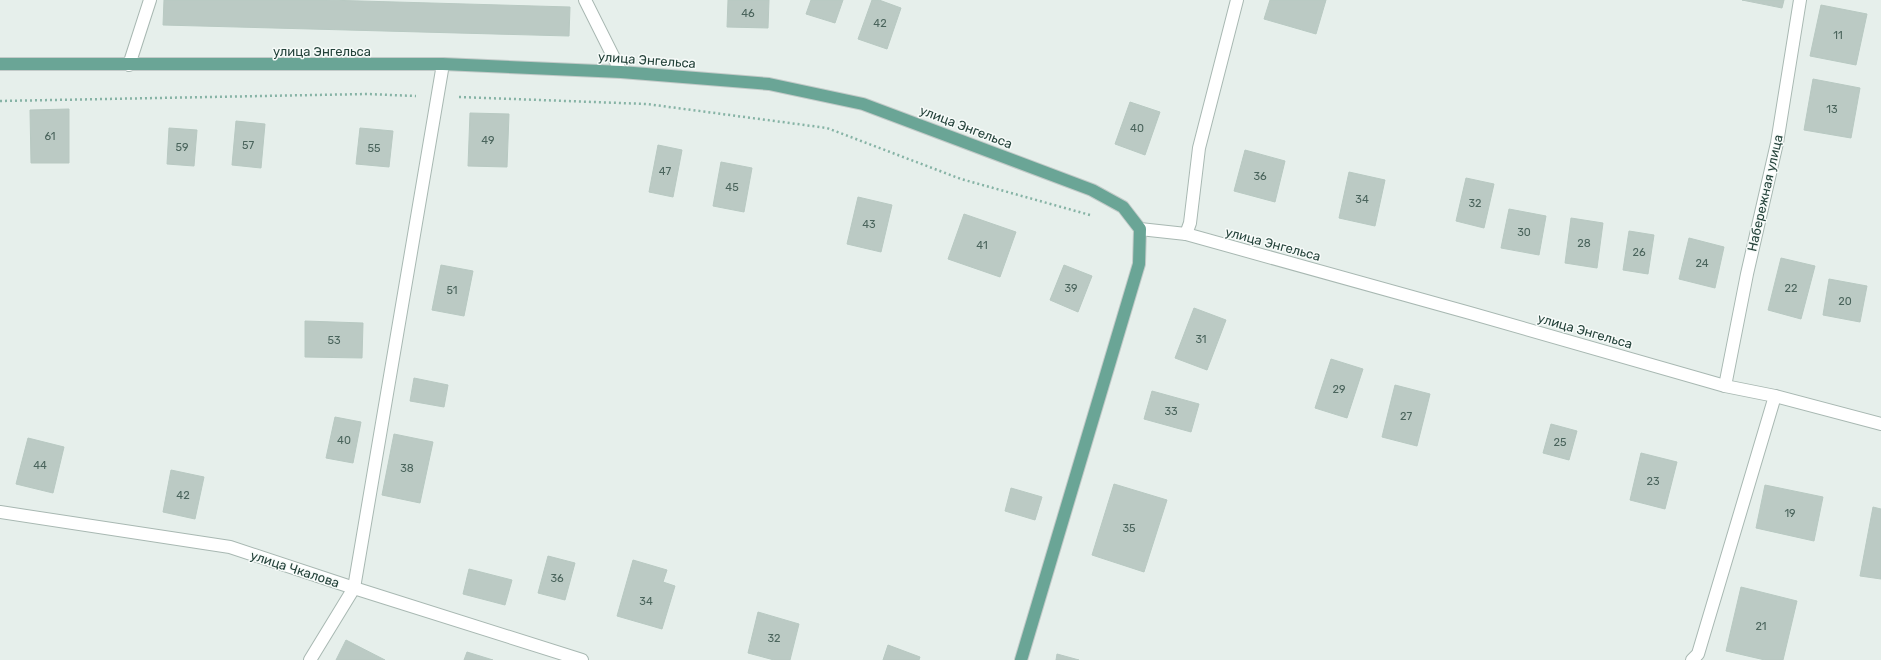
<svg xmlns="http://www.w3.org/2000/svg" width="1881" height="660" font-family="Rubik,sans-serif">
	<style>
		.building { fill: #bbcac4; stroke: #b8c9c2 }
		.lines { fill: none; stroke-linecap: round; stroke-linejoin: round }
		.minor-casing { stroke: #a8b8b2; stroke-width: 14 }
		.major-casing { stroke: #c2cac8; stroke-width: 14 }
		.path { stroke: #86b3a5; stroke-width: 2.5; stroke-dasharray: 2 3; stroke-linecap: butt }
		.minor { stroke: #fff; stroke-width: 12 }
		.major { stroke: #6aa596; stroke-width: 12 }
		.labels { text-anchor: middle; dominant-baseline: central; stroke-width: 3; stroke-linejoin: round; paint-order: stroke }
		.number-label { font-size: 11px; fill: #4a645c }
		.street-label { font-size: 13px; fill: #24423a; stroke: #f7fbf9 }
	</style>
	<rect width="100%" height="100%" fill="#e6efeb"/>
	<!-- building -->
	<g class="building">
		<path d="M164,0H326L570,7L569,36L163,25Z"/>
		<path d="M728,0H769L768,28L727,27Z"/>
		<path d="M811,0H843L835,23L806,14Z"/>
		<path d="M872,0H879L901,8L887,49L858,39Z"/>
		<path d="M1270,0H1326L1316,34L1264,19Z"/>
		<path d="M1742,0H1784L1782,8Z"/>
		<path d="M1821,5L1867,14L1856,65L1810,56Z"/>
		<path d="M1813,79L1860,88L1851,138L1804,130Z"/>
		<path d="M1130,102L1160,112L1145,155L1115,144Z"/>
		<path d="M69,109V163H31L30,110Z"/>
		<path d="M470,113L509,114L507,167L468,166Z"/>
		<path d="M236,121L265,124L261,168L232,165Z"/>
		<path d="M169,128L197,130L194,166L167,164Z"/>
		<path d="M360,128L393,131L389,167L356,164Z"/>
		<path d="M658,145L682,150L673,197L649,192Z"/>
		<path d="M1245,150L1285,161L1275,202L1234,191Z"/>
		<path d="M721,162L752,168L744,212L713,206Z"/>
		<path d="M1349,172L1385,180L1375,226L1339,218Z"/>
		<path d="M1466,178L1494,184L1484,228L1456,221Z"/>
		<path d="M858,197L892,205L881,252L847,244Z"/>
		<path d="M1509,209L1546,216L1539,255L1501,248Z"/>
		<path d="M964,214L1016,232L1000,277L948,259Z"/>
		<path d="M1571,218L1603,223L1597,268L1565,263Z"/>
		<path d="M1629,231L1654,235L1648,274L1623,270Z"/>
		<path d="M1689,238L1724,247L1715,288L1679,279Z"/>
		<path d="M1781,258L1815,266L1801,319L1768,310Z"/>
		<path d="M441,265L473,271L464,316L432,310Z"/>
		<path d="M1064,265L1092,276L1078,312L1050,300Z"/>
		<path d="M1829,279L1867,286L1860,322L1823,315Z"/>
		<path d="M1194,308L1226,320L1207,370L1175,358Z"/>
		<path d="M305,321L363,323L362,358L305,357Z"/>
		<path d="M1331,359L1363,369L1347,418L1315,408Z"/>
		<path d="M414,378L448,385L444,407L410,401Z"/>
		<path d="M1395,385L1430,394L1417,446L1382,437Z"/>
		<path d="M1152,391L1199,404L1191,432L1144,419Z"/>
		<path d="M335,417L361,422L353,463L326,458Z"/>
		<path d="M1551,424L1577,431L1569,460L1543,453Z"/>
		<path d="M394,434L433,442L420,503L382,495Z"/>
		<path d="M28,438L64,447L53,493L16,484Z"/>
		<path d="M1641,453L1677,462L1665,509L1630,500Z"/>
		<path d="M171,470L204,477L195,519L163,512Z"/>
		<path d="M1114,484L1167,500L1144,572L1092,555Z"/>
		<path d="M1765,485L1823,497L1814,541L1756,528Z"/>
		<path d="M1011,488L1042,497L1035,520L1005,511Z"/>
		<path d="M1873,507L1881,509V579L1860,576Z"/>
		<path d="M548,556L575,563L565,600L538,593Z"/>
		<path d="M633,560L667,570L663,582L675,586L662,629L617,616Z"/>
		<path d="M469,569L512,580L505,605L463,594Z"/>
		<path d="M1741,587L1797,601L1783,660H1765L1726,651Z"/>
		<path d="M758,612L799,624L790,660H774L748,653Z"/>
		<path d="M346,640L385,660H336Z"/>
		<path d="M888,645L920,657L919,660H883Z"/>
		<path d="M467,652L493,660H464Z"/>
		<path d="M1057,654L1079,660H1056Z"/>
	</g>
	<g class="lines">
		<!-- minor casing -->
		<g class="minor-casing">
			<g id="minor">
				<path d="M585,0L621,72"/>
				<path d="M129,65L150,0"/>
				<path d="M1140,229L1186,234L1470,313L1725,386L1775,396L1881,424"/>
				<path d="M1186,234L1190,223L1199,148L1237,0"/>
				<path d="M1725,386L1747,274L1777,143L1800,0"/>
				<path d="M0,512L230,547L354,588L582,660"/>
				<path d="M310,660L354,588L443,64"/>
				<path d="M1692,660L1698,654L1775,396"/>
			</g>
		</g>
		<!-- major casing -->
		<g class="major-casing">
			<path id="major" d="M0,64H443L621,72L769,84L863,104L1092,190L1123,207L1140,229L1139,264L1021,660"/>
		</g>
		<!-- path -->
		<g class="path">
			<path d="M459,97L647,104L827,128L961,179L1090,215"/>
			<path d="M0,101L367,94L416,96"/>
		</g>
		<!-- minor -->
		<use href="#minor" class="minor"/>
		<!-- major -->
		<use href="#major" class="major"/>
	</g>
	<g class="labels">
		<!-- number labels -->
		<g class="number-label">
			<text x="748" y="13">46</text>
			<text x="880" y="23">42</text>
			<text x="1838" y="35">11</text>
			<text x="1832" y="109">13</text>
			<text x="1137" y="128">40</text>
			<text x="50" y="136">61</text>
			<text x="488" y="140">49</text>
			<text x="248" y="145">57</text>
			<text x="182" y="147">59</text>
			<text x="374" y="148">55</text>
			<text x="665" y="171">47</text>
			<text x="1260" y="176">36</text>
			<text x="732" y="187">45</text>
			<text x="1362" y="199">34</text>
			<text x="1475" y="203">32</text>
			<text x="869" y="224">43</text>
			<text x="1524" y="232">30</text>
			<text x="1584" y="243">28</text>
			<text x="982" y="245">41</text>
			<text x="1639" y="252">26</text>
			<text x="1702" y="263">24</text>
			<text x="1071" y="288">39</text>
			<text x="1791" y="288">22</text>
			<text x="452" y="290">51</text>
			<text x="1845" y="301">20</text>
			<text x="1201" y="339">31</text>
			<text x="334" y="340">53</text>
			<text x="1339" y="389">29</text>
			<text x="1171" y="411">33</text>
			<text x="1406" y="416">27</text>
			<text x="344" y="440">40</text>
			<text x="1560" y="442">25</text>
			<text x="40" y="465">44</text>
			<text x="407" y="468">38</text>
			<text x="1653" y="481">23</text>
			<text x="183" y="495">42</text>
			<text x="1790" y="513">19</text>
			<text x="1129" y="528">35</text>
			<text x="557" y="578">36</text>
			<text x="646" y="601">34</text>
			<text x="1761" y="626">21</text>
			<text x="774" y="638">32</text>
		</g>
		<!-- street labels -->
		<g class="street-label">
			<text x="322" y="51">улица Энгельса</text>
			<text transform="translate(647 60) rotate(4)">улица Энгельса</text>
			<text transform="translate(966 127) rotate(21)">улица Энгельса</text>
			<text transform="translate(1765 193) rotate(-77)">Набережная улица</text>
			<text transform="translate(1273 244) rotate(15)">улица Энгельса</text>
			<text transform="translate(1585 331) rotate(16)">улица Энгельса</text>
			<text transform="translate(295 569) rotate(18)">улица Чкалова</text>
		</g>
	</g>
</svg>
